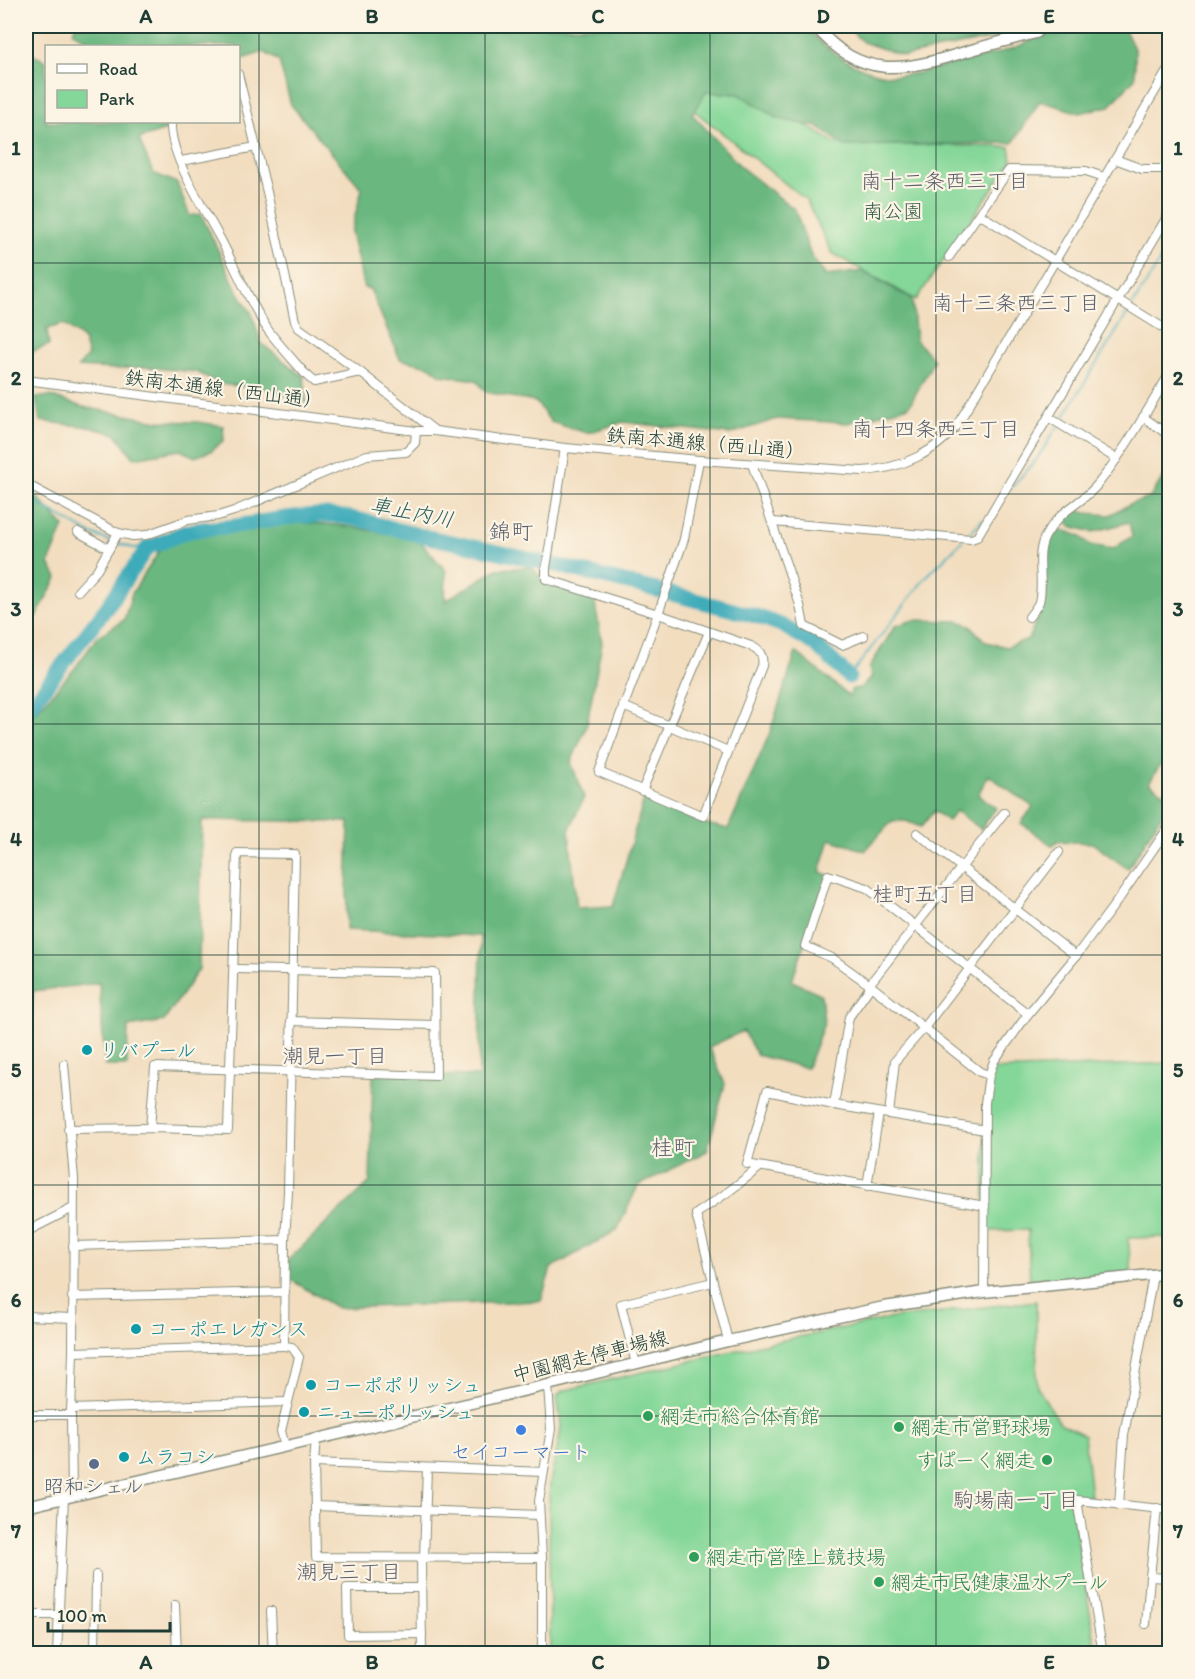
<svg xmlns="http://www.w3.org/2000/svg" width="1195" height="1679" font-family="Itim,'Klee One',sans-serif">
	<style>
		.green { fill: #84d798; stroke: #528a66; stroke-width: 1.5 }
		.forest { fill: #6bb880; stroke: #457a5a; stroke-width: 1.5 }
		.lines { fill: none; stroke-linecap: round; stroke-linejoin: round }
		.stream { stroke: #3cabb9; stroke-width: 2 }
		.river { stroke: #3cabb9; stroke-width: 15 }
		.minor-casing { stroke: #888d7a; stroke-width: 10 }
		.major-casing { stroke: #888d7a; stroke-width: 13 }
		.minor { stroke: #fff; stroke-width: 8 }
		.major { stroke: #fff; stroke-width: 10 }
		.grid { fill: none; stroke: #1f3d34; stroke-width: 1.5; stroke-opacity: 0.55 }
		.culture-dot { fill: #0f9aa8; stroke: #fcf5e5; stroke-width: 2 }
		.leisure-dot { fill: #2e9e5b; stroke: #fcf5e5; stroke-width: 2 }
		.shop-dot { fill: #3f7fe0; stroke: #fcf5e5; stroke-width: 2 }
		.service-dot { fill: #5c6f8a; stroke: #fcf5e5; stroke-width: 2 }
		.labels { text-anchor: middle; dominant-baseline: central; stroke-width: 4.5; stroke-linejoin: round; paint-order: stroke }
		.park-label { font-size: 20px; fill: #335c48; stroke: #fcf5e5 }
		.street-label { font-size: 20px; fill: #1f3d34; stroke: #fcf5e5 }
		.culture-label { font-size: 20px; fill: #0d838f; stroke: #fcf5e5; text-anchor: start }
		.leisure-label { font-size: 20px; fill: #27864d; stroke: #fcf5e5; text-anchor: start }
		.shop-label { font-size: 20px; fill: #366cbe; stroke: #fcf5e5 }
		.service-label { font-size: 20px; fill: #4e5e75; stroke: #fcf5e5 }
		.neighbourhood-label { font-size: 21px; fill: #5c5f6d; stroke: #fcf5e5 }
		.water-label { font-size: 21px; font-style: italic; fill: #285e5c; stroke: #fcf5e5 }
		.quarter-label { font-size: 22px; fill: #5c5f6d; stroke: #fcf5e5 }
		.neatline { fill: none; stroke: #1f3d34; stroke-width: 2 }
		.grid-label { font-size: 20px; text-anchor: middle; font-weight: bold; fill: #1f3d34 }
	</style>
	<rect width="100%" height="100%" fill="#fcf5e5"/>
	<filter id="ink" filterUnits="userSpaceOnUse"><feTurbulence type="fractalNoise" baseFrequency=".0167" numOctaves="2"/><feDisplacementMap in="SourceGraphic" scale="12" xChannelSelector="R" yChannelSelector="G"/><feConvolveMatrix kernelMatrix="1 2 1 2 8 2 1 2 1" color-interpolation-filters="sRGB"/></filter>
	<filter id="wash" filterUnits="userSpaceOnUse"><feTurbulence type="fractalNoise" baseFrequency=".008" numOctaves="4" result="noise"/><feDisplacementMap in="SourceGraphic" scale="24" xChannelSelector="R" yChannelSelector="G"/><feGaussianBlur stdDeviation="1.35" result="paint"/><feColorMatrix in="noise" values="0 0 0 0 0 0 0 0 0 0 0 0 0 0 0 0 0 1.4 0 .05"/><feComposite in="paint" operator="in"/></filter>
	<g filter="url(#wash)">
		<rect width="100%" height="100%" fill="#f2ddbf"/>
		<!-- green -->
		<g class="green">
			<path d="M690,92H739L761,98L835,143L1010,147L1012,160L916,300L832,253L806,200L681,100Z"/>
			<path d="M1169,1063V1237L1128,1238L1132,1277L1030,1287L1028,1230L985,1231V1130L991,1070Z"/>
			<path d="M1036,1301L1037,1387L1060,1423L1084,1435L1091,1496L1070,1495L1097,1653H550L549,1501L550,1482L560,1435L561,1424L557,1397L562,1391L759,1345L893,1318Z"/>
		</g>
		<!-- forest -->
		<g class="forest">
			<path d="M75,26H805C825,49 850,67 881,74C907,80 937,67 962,61C984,56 1007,52 1028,42C1037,38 1043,33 1049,26H1123L1135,51V78L1110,106L1080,113L1040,101L1013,143L845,146L818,127L779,119L739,94L706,92L692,114L742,168L795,210L811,256L826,276L862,271L912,299L916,340L934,360L909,406L848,423L777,419L730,434L623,422L587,433L551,422L536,402L486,392L476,380L441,375L429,366L400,359L370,289L364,288L351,232L362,189L291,105L279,61L264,52L239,60L238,46H97L73,32Z"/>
			<path d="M846,26H1033L1000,37L904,56L863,42Z"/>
			<path d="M26,52L46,61V122H167L166,130L139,139L153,173L177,183L190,216L201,214L237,290L252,314L261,343L304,377L307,403L269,389L220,384L197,372L145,367L115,369L78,367L88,355L83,339L63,324L47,329L49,345L26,354Z"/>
			<path d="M49,396L83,407L158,421L197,422L223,426L224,440L211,451L195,457L180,450L134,458L116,434L89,427L40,421L36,398Z"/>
			<path d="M1169,472V750L1149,783L1169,797V800L1161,816L1128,869L1092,843L1057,841L1053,846L1021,823L1033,807L988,775L978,795L996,808L981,829L956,811L948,821L934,811L921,827L906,821H892L865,851L830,839L820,872L828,875L792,981L821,994L824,1023L807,1068L757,1055L743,1031L709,1047L725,1084L707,1151L638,1186L617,1230L551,1268L541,1301L337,1308L285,1276V1263L370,1182L373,1074L479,1076L481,936L346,930L349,822L202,820L199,969L164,1021L128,1027L127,1066H105L99,983L33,991L26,1112V723L75,668L98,636L124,620L132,593L160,550L180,538L199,533L237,531L296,522L337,525L358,528L418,539L446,571L445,601L497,569L531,567L546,583L594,598L602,643L586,728L571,762L584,797L569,831L577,908L613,906L644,799L698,822L728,829L769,735L796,652L849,696L852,689L860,688L872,677L869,668L895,626L914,620L958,621L969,625L986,642L1007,647L1028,639L1046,600L1044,555L1053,535L1060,531H1066L1080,536L1090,545L1113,549L1132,536L1129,522L1093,532L1070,526L1066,519L1068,514L1077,510L1086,513L1110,515L1132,503L1150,498L1160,482Z"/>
			<path d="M26,491L40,500L64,526L49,563L57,578L37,615L26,625Z"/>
		</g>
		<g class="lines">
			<!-- stream -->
			<g class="stream">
				<path d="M1132,306L1170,245"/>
				<path d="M1061,421L1129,311"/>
				<path d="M1009,490L1037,459L1058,426"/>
				<path d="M26,497L89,533L110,541"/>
				<path d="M966,537L983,519"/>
				<path d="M116,543L133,548L148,547"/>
				<path d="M849,677L926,577L962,541"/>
			</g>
			<!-- river -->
			<path class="river" d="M26,712L107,607L148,547C162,544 173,536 186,532C202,528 219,528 235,526C264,522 292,515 321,515C356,515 390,529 423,536C536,559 648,587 759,617L781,625L816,645L849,677"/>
		</g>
	</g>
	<g filter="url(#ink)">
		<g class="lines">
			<!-- minor casing -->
			<g class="minor-casing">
				<g id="minor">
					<path d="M171,122C169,157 207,213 223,244C238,273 250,303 268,330C280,346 294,361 307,376L314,382L360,372L299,328L295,321L267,192L238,74"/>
					<path d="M1115,159L1142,169H1170"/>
					<path d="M181,161L256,147"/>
					<path d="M979,214L1170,332"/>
					<path d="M949,257L1009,170L1086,171L1104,177"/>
					<path d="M360,372L435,431"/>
					<path d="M26,380L416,431H435L565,448L699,460L862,471C900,469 937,453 959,422L1055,261L1170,66"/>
					<path d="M1048,417L1117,459"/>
					<path d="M1143,417L1170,436"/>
					<path d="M565,448L546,568V579L658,614L684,539L699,460"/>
					<path d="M752,464L800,605L804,626L842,645L864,636"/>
					<path d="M26,484L118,533L133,536L146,535L188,520L218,516L234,511L367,455L406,452L415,443L416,431"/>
					<path d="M773,522L971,539L977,537L1170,212"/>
					<path d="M78,532L109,549"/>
					<path d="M78,591L97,570L118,533"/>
					<path d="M658,614L751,646C760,650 764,656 762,666L703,816L599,772Z"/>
					<path d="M1029,617C1032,613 1037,607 1039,602C1045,580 1034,555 1046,535C1061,508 1081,505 1098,484C1125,450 1147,411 1170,373"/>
					<path d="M623,706L728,751"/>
					<path d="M642,791L709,632"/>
					<path d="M917,833L1076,956"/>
					<path d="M869,985L1004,813"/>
					<path d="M291,1021L435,1025"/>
					<path d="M64,1064L74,1179L73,1352L71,1415L72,1496"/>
					<path d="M989,1075L980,1072L871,986L832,958L805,946L828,875L867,888L1028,1014"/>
					<path d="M834,1105L849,1017L871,986"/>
					<path d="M889,1114L895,1061L924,1028L1059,852"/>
					<path d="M150,1128L155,1067L436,1076L435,973L234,969"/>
					<path d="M68,1129L150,1128L228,1130L237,853L295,854L288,1192L285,1240L284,1346L292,1347L299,1357L281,1431L285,1446"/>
					<path d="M867,1186L879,1113"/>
					<path d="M985,1206L747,1164L767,1091L834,1105L985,1130"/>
					<path d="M26,1232L73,1208"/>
					<path d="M73,1246L285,1240"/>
					<path d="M984,1292L985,1103L989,1075L994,1061L1028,1014L1076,956L1121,896L1170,825"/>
					<path d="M72,1297L285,1292"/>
					<path d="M26,1316L72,1318"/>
					<path d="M728,1341L696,1214L728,1192L760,1167"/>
					<path d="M73,1352L284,1346"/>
					<path d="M636,1364L621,1304L713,1282"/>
					<path d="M71,1409L287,1402"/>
					<path d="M26,1415H71"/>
					<path d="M316,1438L314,1463L316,1557L542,1558"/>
					<path d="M314,1463L543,1472"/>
					<path d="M1119,1505L1124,1435L1153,1275"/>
					<path d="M315,1506L539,1515"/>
					<path d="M1157,1508L1150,1577L1170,1578"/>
					<path d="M421,1558L422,1654"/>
					<path d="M424,1558L427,1468"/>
					<path d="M421,1588H347L348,1635L422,1634"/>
					<path d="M175,1605L177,1654"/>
					<path d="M271,1611L273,1654"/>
					<path d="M26,1615H58"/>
					<path d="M1146,1624L1150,1577"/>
					<path d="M57,1654L64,1498"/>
					<path d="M95,1654L96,1575"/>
					<path d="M542,1654V1558L539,1501L551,1429L548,1385"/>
					<path d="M1103,1654L1077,1500L1170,1510"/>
				</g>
			</g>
			<!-- major casing -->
			<g class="major-casing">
				<g id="major">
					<path d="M815,26C862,81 903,71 965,52C988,45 1012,39 1036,33L1043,26"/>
					<path d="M26,1507L548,1385L728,1341L884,1307L984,1292L1170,1273"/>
				</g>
			</g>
			<!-- minor -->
			<use href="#minor" class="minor"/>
			<!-- major -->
			<use href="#major" class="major"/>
		</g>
	</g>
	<!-- grid -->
	<path class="grid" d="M259,26V1654M485,26V1654M710,26V1654M936,26V1654M26,263H1170M26,494H1170M26,724H1170M26,955H1170M26,1185H1170M26,1416H1170"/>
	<!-- markers -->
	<g class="culture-dot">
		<circle cx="87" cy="1050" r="6"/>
		<circle cx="136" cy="1329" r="6"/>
		<circle cx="311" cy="1385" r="6"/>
		<circle cx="304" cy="1412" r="6"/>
		<circle cx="124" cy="1457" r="6"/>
	</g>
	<g class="leisure-dot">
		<circle cx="648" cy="1416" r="6"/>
		<circle cx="899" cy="1427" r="6"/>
		<circle cx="1047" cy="1460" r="6"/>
		<circle cx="694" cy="1557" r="6"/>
		<circle cx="879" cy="1582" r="6"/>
	</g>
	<circle class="shop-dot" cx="521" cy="1430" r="6"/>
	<circle class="service-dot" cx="94" cy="1464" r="6"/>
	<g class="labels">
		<!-- park labels -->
		<g class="park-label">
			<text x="893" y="211">南公園</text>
		</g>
		<!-- street labels -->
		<g class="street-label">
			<text transform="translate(224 389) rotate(7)">鉄南本通線（西山通）</text>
			<text transform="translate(706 443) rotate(5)">鉄南本通線（西山通）</text>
			<text transform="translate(590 1356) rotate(-14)">中園網走停車場線</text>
		</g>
		<!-- culture labels -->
		<g class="culture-label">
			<text x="99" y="1050">リバプール</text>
			<text x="148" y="1329">コーポエレガンス</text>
			<text x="323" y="1385">コーポポリッシュ</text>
			<text x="316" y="1412">ニューポリッシュ</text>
			<text x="136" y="1457">ムラコシ</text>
		</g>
		<!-- leisure labels -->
		<g class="leisure-label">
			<text x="660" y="1416">網走市総合体育館</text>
			<text x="911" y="1427">網走市営野球場</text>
			<text x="1035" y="1460" text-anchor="end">すぱーく網走</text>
			<text x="706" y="1557">網走市営陸上競技場</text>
			<text x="891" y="1582">網走市民健康温水プール</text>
		</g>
		<!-- shop labels -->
		<g class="shop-label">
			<text x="521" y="1452">セイコーマート</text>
		</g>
		<!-- service labels -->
		<g class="service-label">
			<text x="94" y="1486">昭和シェル</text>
		</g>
		<!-- neighbourhood labels -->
		<g class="neighbourhood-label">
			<text x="945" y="180">南十二条西三丁目</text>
			<text x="1016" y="302">南十三条西三丁目</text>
			<text x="936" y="428">南十四条西三丁目</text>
			<text x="925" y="893">桂町五丁目</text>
			<text x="335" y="1055">潮見一丁目</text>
			<text x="1016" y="1499">駒場南一丁目</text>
			<text x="349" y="1571">潮見三丁目</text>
		</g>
		<!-- water labels -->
		<g class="water-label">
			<text transform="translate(412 512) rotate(11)">車止内川</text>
		</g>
		<!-- quarter labels -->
		<g class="quarter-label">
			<text x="511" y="531">錦町</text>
			<text x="673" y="1147">桂町</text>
		</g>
	</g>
	<!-- margin -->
	<rect width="1195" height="1679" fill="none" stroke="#fcf5e5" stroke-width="66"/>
	<!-- legend -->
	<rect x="45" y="45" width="195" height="78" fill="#fcf5e5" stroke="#a4ab9e" stroke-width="1.5"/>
	<rect x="57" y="64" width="30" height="9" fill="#ffffff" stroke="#a4ab9e" stroke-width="1.5"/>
	<text x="99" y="75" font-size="18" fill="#1f3d34">Road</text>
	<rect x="57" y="90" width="30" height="18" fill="#84d798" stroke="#a4ab9e" stroke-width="1.5"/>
	<text x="99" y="105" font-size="18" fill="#1f3d34">Park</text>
	<!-- scale -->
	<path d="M48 1622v9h122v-9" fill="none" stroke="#1f3d34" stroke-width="3"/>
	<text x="57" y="1622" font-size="18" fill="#1f3d34" stroke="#fcf5e5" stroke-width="4.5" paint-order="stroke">100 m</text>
	<rect x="33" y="33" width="1129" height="1613" class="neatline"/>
	<g class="grid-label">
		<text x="146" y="23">A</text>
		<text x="372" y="23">B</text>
		<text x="598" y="23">C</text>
		<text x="823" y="23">D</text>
		<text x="1049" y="23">E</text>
		<text x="16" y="155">1</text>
		<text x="1178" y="155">1</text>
		<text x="16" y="385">2</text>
		<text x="1178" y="385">2</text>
		<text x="16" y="616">3</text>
		<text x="1178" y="616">3</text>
		<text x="16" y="846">4</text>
		<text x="1178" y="846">4</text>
		<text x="16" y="1077">5</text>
		<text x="1178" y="1077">5</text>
		<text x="16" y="1307">6</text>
		<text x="1178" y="1307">6</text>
		<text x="16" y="1538">7</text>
		<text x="1178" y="1538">7</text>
		<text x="146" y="1669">A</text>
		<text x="372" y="1669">B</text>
		<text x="598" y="1669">C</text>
		<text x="823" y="1669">D</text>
		<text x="1049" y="1669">E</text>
	</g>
</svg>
